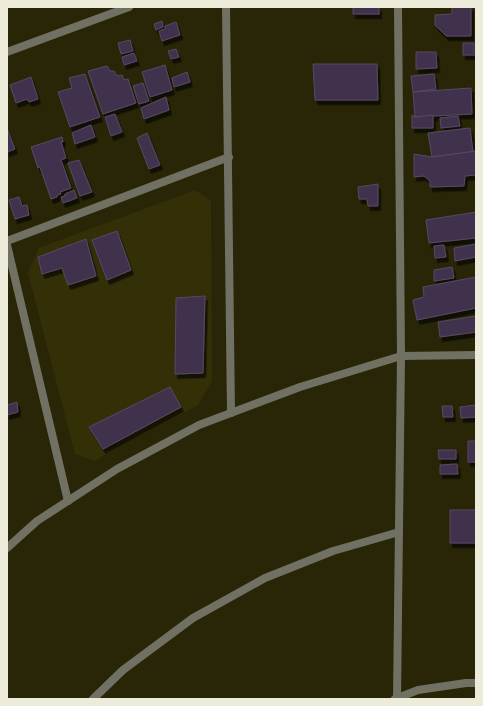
<svg xmlns="http://www.w3.org/2000/svg" width="483" height="706" font-family="Barlow,sans-serif">
	<style>
		.built { fill: #333008 }
		.building { fill: #40334d; stroke: #564964; filter: url(#shadow) }
		.lines { fill: none; stroke-linecap: round; stroke-linejoin: round }
		.minor { stroke: #717163; stroke-width: 8 }
	</style>
	<defs>
		<filter id="shadow"><feDropShadow dx="2.5" dy="4.5" stdDeviation="0" flood-color="#0009"/></filter>
	</defs>
	<rect width="100%" height="100%" fill="#282607"/>
	<!-- built -->
	<path class="built" d="M195,190L211,201L212,381L198,405L94,461L75,454L28,273L39,248Z"/>
	<!-- building -->
	<g class="building">
		<rect x="353" y="7" width="26" height="7"/>
		<path d="M452,7H471V36H446L435,25V15L452,14Z"/>
		<path d="M162,21L163,27L156,30L154,24Z"/>
		<path d="M176,22L180,35L162,41L159,31L165,29V26Z"/>
		<path d="M130,40L133,51L121,54L118,43Z"/>
		<rect x="463" y="43" width="11" height="12"/>
		<path d="M176,49L179,57L171,59L168,51Z"/>
		<path d="M416,52H436L437,68L416,69Z"/>
		<path d="M134,53L137,61L124,65L122,57Z"/>
		<path d="M313,64H377L378,100H315Z"/>
		<path d="M165,65L172,90L150,97L142,72Z"/>
		<path d="M107,66L110,71H114L117,76L122,75L124,80L128,79L136,103L103,114L88,71Z"/>
		<path d="M187,72L190,82L174,87L172,78Z"/>
		<path d="M85,74L100,117L70,127L58,92L72,88L69,78Z"/>
		<path d="M434,74L436,89L413,92L411,76Z"/>
		<path d="M31,77L38,99L29,102L27,99L16,103L10,85Z"/>
		<path d="M143,83L149,101L139,104L133,86Z"/>
		<path d="M471,88L472,114L415,117L413,92Z"/>
		<path d="M166,97L169,110L144,119L141,108Z"/>
		<path d="M115,114L122,132L111,136L105,117Z"/>
		<path d="M412,115L415,117L433,115V128H412Z"/>
		<path d="M458,116L460,126L441,128L440,118Z"/>
		<path d="M91,125L95,137L75,144L72,133Z"/>
		<path d="M7,128L15,149L7,152Z"/>
		<path d="M470,128L473,152L432,157L428,133Z"/>
		<path d="M147,133L160,165L149,169L137,138Z"/>
		<path d="M62,137L63,142H61L66,158L61,160L71,188L60,192L61,194L57,195V197L51,199L40,167L38,168L31,147Z"/>
		<path d="M476,151V175L465,176L464,186L430,187V181L424,176L414,177V154L432,157Z"/>
		<path d="M79,160L92,192L80,196L68,163Z"/>
		<path d="M378,184V206H368L367,199H359L358,187Z"/>
		<path d="M74,190L77,198L63,203L61,197L65,196V194Z"/>
		<path d="M19,197L22,206L27,205L29,215L15,219L9,200Z"/>
		<path d="M476,212V238L429,243L426,220Z"/>
		<path d="M117,231L131,270L107,280L92,240Z"/>
		<path d="M86,239L96,276L68,285L62,268L42,274L38,257Z"/>
		<path d="M476,244V257L455,261L454,248Z"/>
		<path d="M444,245L446,257L435,258L434,246Z"/>
		<path d="M452,267L454,278L434,281V270Z"/>
		<path d="M476,277V308L417,320L413,300L424,297L423,287Z"/>
		<path d="M205,296L203,373L175,374L176,298Z"/>
		<path d="M476,316V332L440,337L438,322Z"/>
		<path d="M170,387L181,407L103,449L89,427Z"/>
		<path d="M17,402L18,412L7,415V405Z"/>
		<path d="M476,405V417L461,418L460,407Z"/>
		<path d="M442,406H452L453,417H443Z"/>
		<rect x="468" y="441" width="8" height="21"/>
		<path d="M438,450H456V459H439Z"/>
		<path d="M457,464L458,474H440V465Z"/>
		<rect x="450" y="510" width="26" height="33"/>
	</g>
	<g class="lines">
		<!-- minor -->
		<g class="minor">
			<path d="M226,7L231,413"/>
			<path d="M7,52L129,7"/>
			<path d="M7,241L229,157"/>
			<path d="M7,245L68,501"/>
			<path d="M7,548L37,521L117,469L199,425L300,387L401,356L476,355"/>
			<path d="M93,699L123,670L193,618L265,578L333,551L399,532"/>
			<path d="M395,699L418,690L466,683H476"/>
			<path d="M397,699L401,356L398,7"/>
		</g>
	</g>
	<!-- border -->
	<rect width="483" height="706" fill="none" stroke="#edecda" stroke-width="16"/>
</svg>
